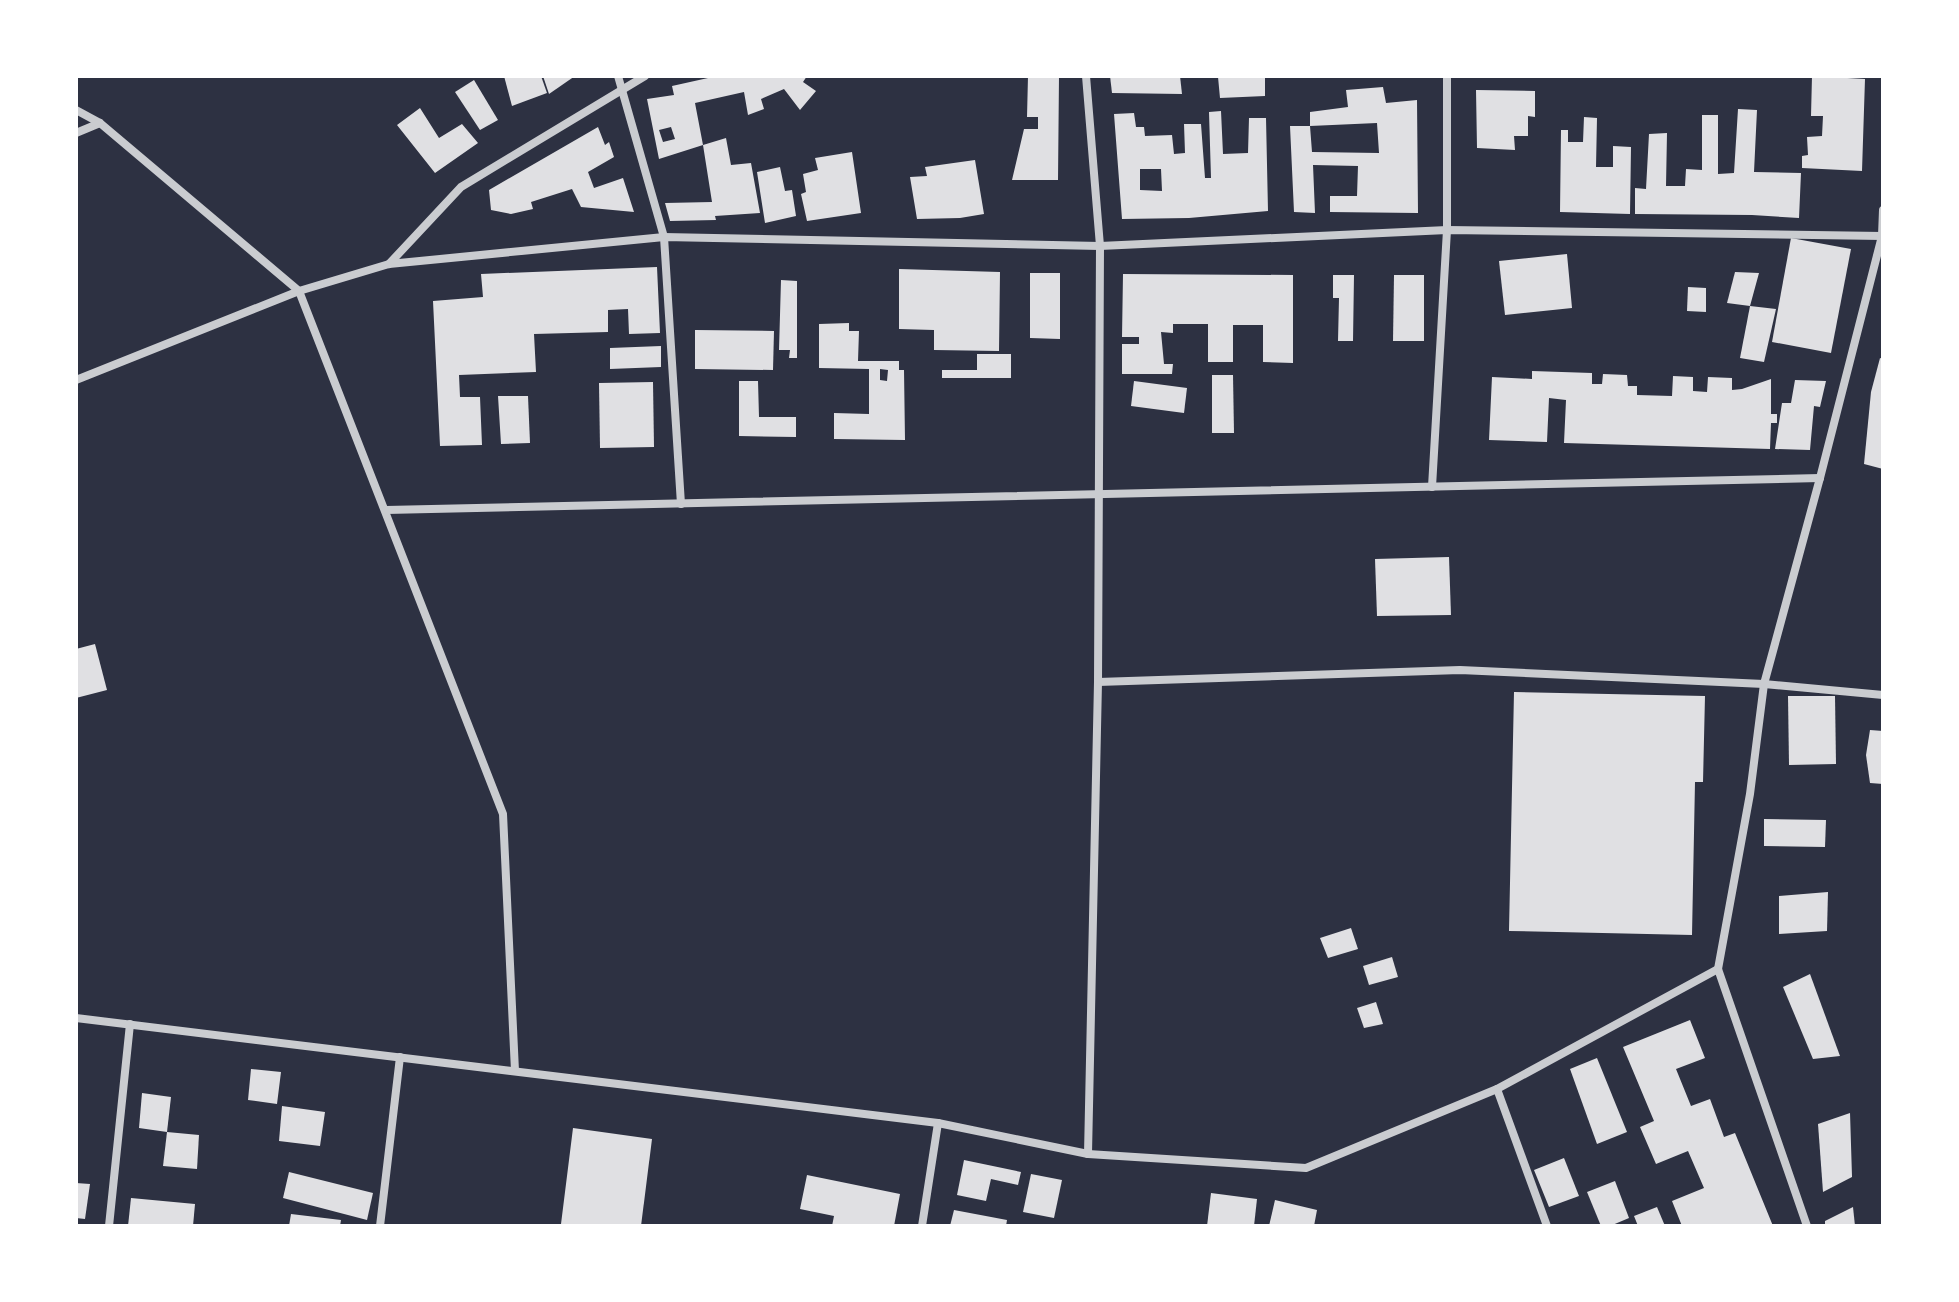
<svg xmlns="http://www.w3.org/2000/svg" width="1959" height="1302" font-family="'Open Sans',sans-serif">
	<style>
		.building { fill: #e0e0e3; fill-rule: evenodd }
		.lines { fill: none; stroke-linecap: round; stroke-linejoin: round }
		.minor { stroke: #caccd0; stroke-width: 8 }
	</style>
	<rect width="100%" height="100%" fill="#2d3142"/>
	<!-- building -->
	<g class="building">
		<path d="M504,76H541L547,93L512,106Z"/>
		<path d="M543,76H575L549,94Z"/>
		<path d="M717,76H807L803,82L816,91L800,110L784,89L761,99L764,109L748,115L744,92L695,103L703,145L726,138L731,165L751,163L760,213L715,216L716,220L670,221L665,203L712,202L703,145L659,159L647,99L674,95L672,86ZM671,127L675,139L663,142L659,130Z"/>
		<path d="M1028,76H1059L1058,180H1012L1024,129H1038V117H1027Z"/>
		<path d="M1110,76H1180L1182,94L1112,93Z"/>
		<path d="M1265,76V96L1220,98L1218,77Z"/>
		<path d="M1812,76L1865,79L1862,171L1802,168V156L1808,155L1807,137L1822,136L1823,116H1811Z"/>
		<path d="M474,80L498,120L480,130L455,92Z"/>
		<path d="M1383,87L1386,103L1417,100L1418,213L1330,212V196H1357L1358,166L1313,165L1315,213L1294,212L1290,126H1310L1312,152L1379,153L1377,123L1310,126V112L1348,107L1346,90Z"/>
		<path d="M1476,90L1535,91V117L1528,116V136H1514L1515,150L1477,148Z"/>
		<path d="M420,108L439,138L462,124L478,143L435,173L397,125Z"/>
		<path d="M1738,109L1757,110L1754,172L1801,173L1799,218L1752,215L1635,214V188L1646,189L1649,134L1667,133L1666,186H1685L1686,169L1702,170V115H1718V174L1734,173Z"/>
		<path d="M1221,111L1223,154L1248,153L1249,118H1266L1268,211L1189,218L1122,219L1114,114L1134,113L1136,127H1144L1145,136L1172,135L1174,154L1185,153L1184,124H1201L1205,178H1211L1209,112ZM1140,169H1161L1162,191L1140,190Z"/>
		<path d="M1584,117L1597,118L1596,167H1613V146L1631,147L1630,214L1560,212L1561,130H1568V142H1583Z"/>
		<path d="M598,127L605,145L609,142L614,157L588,172L594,188L623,178L634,212L581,207L572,189L531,202L533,209L511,214L491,210L489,190Z"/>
		<path d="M852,152L861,213L807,221L801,194L806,192L803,174L818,170L815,158Z"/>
		<path d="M975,160L984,214L960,218L917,219L910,177L927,176L925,167Z"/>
		<path d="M780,167L785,191L792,190L796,216L765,223L757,172Z"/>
		<path d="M1791,238L1851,249L1831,353L1772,342Z"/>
		<path d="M1567,254L1572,308L1505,315L1499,261Z"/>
		<path d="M657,267L660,333L629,334L628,309L608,310V332L534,334L536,372L459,375L460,397H480L482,445L440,446L433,301L483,297L481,274Z"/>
		<path d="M899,269L1000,272L999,351L934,350V330L899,329Z"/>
		<path d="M1735,272L1759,273L1750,306L1727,303Z"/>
		<path d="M1030,273H1060V339L1030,338Z"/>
		<path d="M1123,274L1293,275V363L1263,362V325H1233V362H1208V324H1173V333L1161,332L1164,364H1173L1172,374H1122V344H1139V337H1122Z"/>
		<path d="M1333,275H1354L1353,341H1338L1339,298H1333Z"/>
		<path d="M1394,275H1424V341H1393Z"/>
		<path d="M781,280L797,281V358H789L790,350H779Z"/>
		<path d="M1688,287L1706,288V312L1687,311Z"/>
		<path d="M1750,306L1776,309L1764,362L1740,358Z"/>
		<path d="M849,323V331H859L858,361H899V370H904L905,440L834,439V413L869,414V369L819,368V324ZM880,369L888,370L887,381L880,380Z"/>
		<path d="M695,330L774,331L773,370L695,369Z"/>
		<path d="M661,346V367L610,369V348Z"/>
		<path d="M977,354H1011V378H942V370H977Z"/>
		<path d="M1880,358L1883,359V469L1864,464L1871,392Z"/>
		<path d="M1532,371L1592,373V384H1602L1603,374L1627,375L1628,386H1637V395L1672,396L1673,376L1693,377V391L1707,392L1708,377L1732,378V390L1742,389L1771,379V414H1777V423H1771L1770,449L1564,443L1566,400L1549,398L1547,442L1489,440L1492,377L1532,379Z"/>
		<path d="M1212,375H1233L1234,433H1212Z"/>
		<path d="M1795,380L1826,381L1820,407L1814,406L1810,450L1775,449L1782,403H1791Z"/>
		<path d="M739,381H758L759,417H796V437L739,436Z"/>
		<path d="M1134,381L1187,388L1184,413L1131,406Z"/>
		<path d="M653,382L654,447L600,448L599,383Z"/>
		<path d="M498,396H528L530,443L501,444Z"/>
		<path d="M1449,557L1451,615L1377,616L1375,559Z"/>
		<path d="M95,644L107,690L76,698V649Z"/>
		<path d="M1514,692L1705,696L1703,782H1695L1692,935L1509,931Z"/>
		<path d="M1788,696H1835L1836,764L1789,765Z"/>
		<path d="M1870,730L1883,731V784L1870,783L1866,755Z"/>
		<path d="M1764,819L1826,820L1825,847L1764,846Z"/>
		<path d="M1828,892L1827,931L1779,934V896Z"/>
		<path d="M1351,928L1358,949L1328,958L1320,938Z"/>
		<path d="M1392,957L1398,977L1369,985L1363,966Z"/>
		<path d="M1810,974L1840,1056L1813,1059L1783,987Z"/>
		<path d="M1376,1002L1383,1024L1364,1028L1357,1008Z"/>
		<path d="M1690,1020L1705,1058L1676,1069L1691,1106L1710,1099L1724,1137L1735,1133L1773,1226H1682L1672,1201L1704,1188L1688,1151L1656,1164L1640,1127L1654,1121L1623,1047Z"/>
		<path d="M1597,1058L1627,1132L1597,1144L1570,1069Z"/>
		<path d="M251,1069L281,1072L277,1104L248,1100Z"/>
		<path d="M142,1093L171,1097L167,1132L139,1128Z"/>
		<path d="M282,1106L325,1112L320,1146L279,1141Z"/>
		<path d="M1850,1113L1852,1177L1823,1192L1818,1124Z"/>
		<path d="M573,1128L652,1139L641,1226L561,1224Z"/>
		<path d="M167,1132L199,1135L197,1169L163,1166Z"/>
		<path d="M1564,1158L1579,1196L1549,1207L1534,1170Z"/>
		<path d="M964,1160L1021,1172L1018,1185L991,1179L986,1201L957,1195Z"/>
		<path d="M289,1172L373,1193L367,1220L283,1198Z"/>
		<path d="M1031,1174L1062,1180L1054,1218L1023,1212Z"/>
		<path d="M807,1175L900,1194L894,1226H832L834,1216L800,1209Z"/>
		<path d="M1615,1181L1629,1218L1610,1226H1601L1587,1192Z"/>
		<path d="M76,1183L90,1184L85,1219L76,1218Z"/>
		<path d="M1211,1193L1257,1199L1254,1226H1207Z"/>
		<path d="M131,1198L195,1204L193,1226H128Z"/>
		<path d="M1275,1200L1317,1210L1314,1226H1269Z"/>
		<path d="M1657,1207L1665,1226H1638L1634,1216Z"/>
		<path d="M1853,1207L1855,1226H1825V1221Z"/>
		<path d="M954,1210L1007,1220L1006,1226H950Z"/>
		<path d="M291,1214L341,1220L340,1226H289Z"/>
	</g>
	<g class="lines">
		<!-- minor -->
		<g class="minor">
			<path d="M618,76L664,237L681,504"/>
			<path d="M1086,76L1100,246L1098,682L1088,1154"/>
			<path d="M76,110L100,123L299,291L503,814L515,1071"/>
			<path d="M76,133L100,123"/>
			<path d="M389,264L461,187L645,76"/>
			<path d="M76,380L299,291L389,264L664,237L1100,246L1447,230L1883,236"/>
			<path d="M1432,487L1447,230V76"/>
			<path d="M386,510L1820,478"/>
			<path d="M1098,682L1460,670L1764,684L1883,695"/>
			<path d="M76,1018L938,1123L1088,1154L1306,1168L1497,1089L1718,969"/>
			<path d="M1497,1089L1547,1226"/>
			<path d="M109,1226L130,1024"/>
			<path d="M380,1226L400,1057"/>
			<path d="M922,1226L938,1123"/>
			<path d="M1807,1226L1718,969L1750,794L1764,684L1820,478L1882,236L1883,210"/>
		</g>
	</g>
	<!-- border -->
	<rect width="1959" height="1302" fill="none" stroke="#ffffff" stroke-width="156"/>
</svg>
